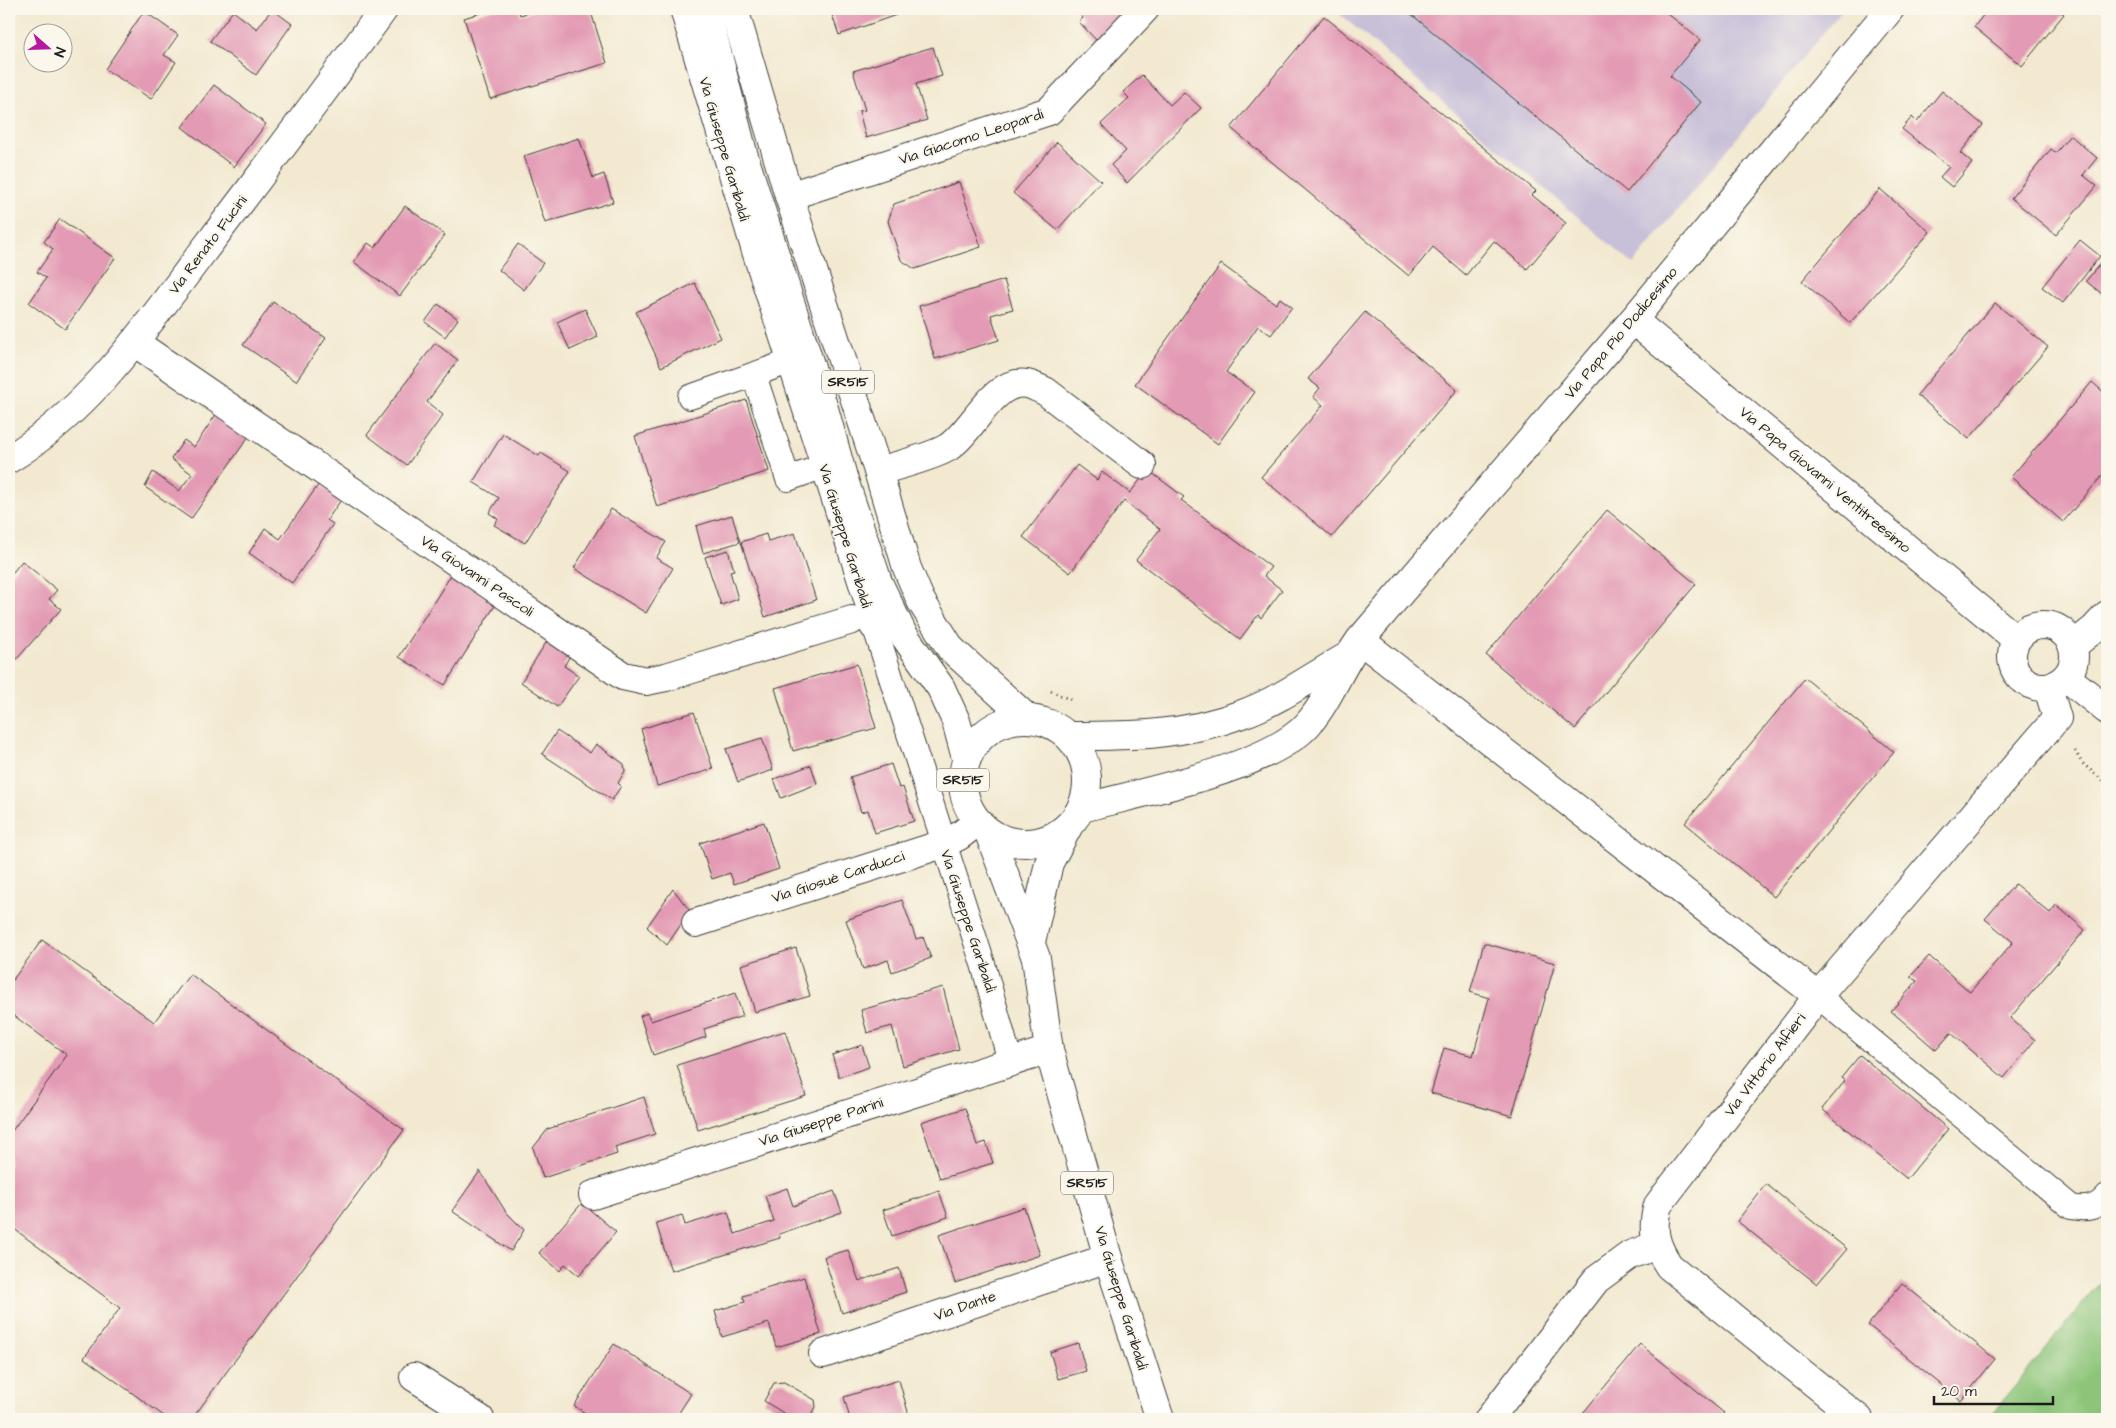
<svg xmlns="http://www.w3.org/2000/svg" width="2116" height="1428" font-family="'Architects Daughter',sans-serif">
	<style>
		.industrial { fill: #c8bfd8 }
		.green { fill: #8cc579; stroke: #54704a }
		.building { fill: #e39ab4 }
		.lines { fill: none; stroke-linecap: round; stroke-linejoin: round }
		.lane-casing { stroke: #3c3b37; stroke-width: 26 }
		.street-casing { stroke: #3c3b37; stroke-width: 30 }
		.secondary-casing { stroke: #3c3b37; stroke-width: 30 }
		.primary-casing { stroke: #3c3b37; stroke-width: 30 }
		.path { stroke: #3c3b37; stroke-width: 3; stroke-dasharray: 1 4; stroke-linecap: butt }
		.lane { stroke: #fff; stroke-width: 24 }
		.street { stroke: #fff; stroke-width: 28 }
		.secondary { stroke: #fff; stroke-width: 28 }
		.primary { stroke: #fff; stroke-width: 28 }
		.labels { text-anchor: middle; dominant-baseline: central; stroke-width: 4; stroke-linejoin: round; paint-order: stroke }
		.shield { fill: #fbf7ec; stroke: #5f5e5a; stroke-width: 1 }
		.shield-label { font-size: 14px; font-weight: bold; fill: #1c1c1c }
		.street-label { font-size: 15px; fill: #1c1c1c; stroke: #fbf7ec }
	</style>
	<rect width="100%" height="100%" fill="#fbf7ec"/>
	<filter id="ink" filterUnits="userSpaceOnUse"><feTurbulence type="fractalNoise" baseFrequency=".02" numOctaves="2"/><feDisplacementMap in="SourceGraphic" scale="10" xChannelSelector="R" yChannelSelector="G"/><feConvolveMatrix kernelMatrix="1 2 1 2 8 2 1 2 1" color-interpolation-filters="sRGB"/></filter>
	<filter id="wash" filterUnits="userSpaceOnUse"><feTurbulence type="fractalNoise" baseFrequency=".0096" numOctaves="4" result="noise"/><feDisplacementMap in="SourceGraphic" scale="20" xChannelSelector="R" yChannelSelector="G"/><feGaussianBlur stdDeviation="1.12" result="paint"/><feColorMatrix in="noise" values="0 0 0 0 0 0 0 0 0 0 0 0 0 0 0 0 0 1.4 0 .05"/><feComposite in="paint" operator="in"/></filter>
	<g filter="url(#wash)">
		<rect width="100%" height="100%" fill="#f2e9d0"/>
		<!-- industrial -->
		<path class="industrial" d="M1334,9H1843L1633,264Z"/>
		<!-- green -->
		<path class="green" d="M2107,1274V1419H1988Z"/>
		<g id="blocks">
			<!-- building -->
			<g class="building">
				<path d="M272,9L292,24L256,75L210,41L233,11L257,29Z"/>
				<path d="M494,9H518L520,15L542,9H590L607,63L490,99L464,18Z"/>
				<path d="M830,9H898L899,14L839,35Z"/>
				<path d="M1075,9H1130L1097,41L1079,22L1083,18Z"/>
				<path d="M1405,9H1662L1700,40L1670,76L1701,102L1627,192Z"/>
				<path d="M1988,9H2056L2064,14L2022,66L1974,27Z"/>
				<path d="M144,11L178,35L164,55L176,62L151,99L105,69Z"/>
				<path d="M1324,16L1536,191L1532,195L1566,223L1527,269L1494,241L1466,275L1433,247L1409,276L1231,128Z"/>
				<path d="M933,47L942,76L916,84L927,120L866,138L859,111L865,110L853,71Z"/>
				<path d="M1142,75L1170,105L1184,92L1201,108L1127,183L1111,165L1126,151L1101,124L1129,98L1123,92Z"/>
				<path d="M214,85L266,124L234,167L182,127Z"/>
				<path d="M1942,91L1983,125L1960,153L1972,163L1952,187L1940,177L1949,167L1902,129L1912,117L1917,122Z"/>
				<path d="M2070,135L2097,158L2083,175L2097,186L2056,235L2011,198L2051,149L2056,153Z"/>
				<path d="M579,138L593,178L604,174L613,202L545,223L524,156Z"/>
				<path d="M1057,142L1101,181L1057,230L1013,193Z"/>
				<path d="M959,182L981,247L915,269L901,260L888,221L894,204Z"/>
				<path d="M1880,189L1930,232L1850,323L1802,281Z"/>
				<path d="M405,206L445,235L400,296L354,262L368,243L375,248Z"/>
				<path d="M60,219L115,258L65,329L29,303L46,278L37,272L53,249L44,242Z"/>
				<path d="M2080,240L2100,256L2063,303L2042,287Z"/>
				<path d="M518,244L543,263L524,290L499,270Z"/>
				<path d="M2107,255V298L2086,281Z"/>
				<path d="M1221,264L1276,304L1280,298L1292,307L1271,335L1258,326L1226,372L1255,392L1218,444L1135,384Z"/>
				<path d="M1004,280L1013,309L991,315L999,340L935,359L919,306Z"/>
				<path d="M695,283L721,338L661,367L636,312Z"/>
				<path d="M273,302L326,338L296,381L243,345Z"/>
				<path d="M1995,303L2048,347L1969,439L1917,395Z"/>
				<path d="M438,304L458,319L445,337L425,322Z"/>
				<path d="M585,309L598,337L570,350L557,322Z"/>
				<path d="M1365,312L1457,390L1332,537L1261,477L1323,405L1313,397L1320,388L1308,379Z"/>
				<path d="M435,343L458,360L427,402L443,415L407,465L367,435Z"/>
				<path d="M2092,382L2107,395V470L2063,522L2011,477Z"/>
				<path d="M746,400L769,471L657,507L635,436Z"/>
				<path d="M217,413L249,436L191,519L145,487L153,472L179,491L192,474L171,459L184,440L194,447Z"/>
				<path d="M503,434L539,456L541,453L570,471L525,543L494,525L498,519L489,513L499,498L473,482Z"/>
				<path d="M1077,465L1097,480L1102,472L1130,493L1148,470L1184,497L1181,500L1271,567L1264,576L1282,590L1261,618L1258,615L1240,639L1136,560L1160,529L1124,501L1070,573L1023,537Z"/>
				<path d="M319,484L341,500L327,520L333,524L292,583L249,553L265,528L280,539Z"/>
				<path d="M611,509L666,542L656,558L673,568L646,613L574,568Z"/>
				<path d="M1607,510L1696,584L1575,729L1486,655Z"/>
				<path d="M732,515L740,542L703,553L696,526Z"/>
				<path d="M795,533L816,600L765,617L741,542L766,534L768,541Z"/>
				<path d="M728,550L734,570L730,571L738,599L721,605L705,557Z"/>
				<path d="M22,561L57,590L49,599L61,609L16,660L9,654V641L14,635L9,631V577Z"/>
				<path d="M451,575L496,604L445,685L399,657Z"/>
				<path d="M549,638L571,654L564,666L579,676L557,707L521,682Z"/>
				<path d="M857,664L876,728L793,751L775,688Z"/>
				<path d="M1805,678L1894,752L1774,897L1685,823Z"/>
				<path d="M694,712L713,769L657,786L641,729Z"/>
				<path d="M557,731L590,753L596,744L624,764L625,771L618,783L621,786L612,800L542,754Z"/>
				<path d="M762,738L773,770L738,782L726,749Z"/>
				<path d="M891,764L899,788L903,787L914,821L875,833L868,810L861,812L850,777Z"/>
				<path d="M811,765L817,784L781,798L774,779Z"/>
				<path d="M764,822L779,869L734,884L730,873L712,879L700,843Z"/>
				<path d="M2015,884L2050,913L2056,905L2085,930L2010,1018L2035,1040L2004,1078L1951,1033L1936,1050L1891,1011L1917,981L1910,977L1929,956L1970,992L2013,942L1985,919Z"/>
				<path d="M673,889L690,911L667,945L647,927Z"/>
				<path d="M902,900L916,939L923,937L931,958L892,972L888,960L863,969L846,920Z"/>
				<path d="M42,940L154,1022L190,974L404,1130L192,1419H168L84,1358L120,1308L9,1225V1135L67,1055L9,1012V985Z"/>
				<path d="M1484,943L1555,963L1512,1116L1431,1093L1444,1048L1473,1056L1489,998L1470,992Z"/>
				<path d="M796,948L810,996L755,1012L741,965Z"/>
				<path d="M943,987L959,1049L903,1066L892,1026L867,1033L861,1010Z"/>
				<path d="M735,993L743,1016L704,1029L706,1037L653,1055L640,1016L647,1013L651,1021Z"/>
				<path d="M785,1031L806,1096L698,1130L677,1065Z"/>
				<path d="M862,1045L869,1067L839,1077L832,1055Z"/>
				<path d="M1860,1055L1948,1129L1907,1179L1822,1109L1845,1081L1841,1078Z"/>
				<path d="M644,1097L655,1134L615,1147L617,1154L543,1178L533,1148L548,1129Z"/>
				<path d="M965,1108L977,1145L986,1142L993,1163L940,1179L921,1122Z"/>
				<path d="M480,1171L506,1212L524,1230L511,1251L452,1211Z"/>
				<path d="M1766,1184L1847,1249L1817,1284L1737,1221Z"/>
				<path d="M787,1188L793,1206L834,1191L842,1212L779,1234L780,1238L671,1271L656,1223L682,1215L685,1225L728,1212L735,1234L774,1221L765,1196Z"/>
				<path d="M939,1191L948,1217L892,1236L883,1210Z"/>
				<path d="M582,1203L616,1232L579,1276L565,1264L560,1271L539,1253Z"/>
				<path d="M1024,1207L1040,1255L955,1283L939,1235Z"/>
				<path d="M848,1250L859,1281L899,1268L906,1292L842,1313L824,1257Z"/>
				<path d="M804,1277L821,1334L776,1347L769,1323L722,1337L715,1311L745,1302L743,1296Z"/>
				<path d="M1902,1283L1995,1359L1961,1401L1868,1325Z"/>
				<path d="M1078,1343L1086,1371L1058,1379L1050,1352Z"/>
				<path d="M614,1344L691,1394L675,1419H595L574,1406Z"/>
				<path d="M1640,1344L1724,1413L1718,1419H1578Z"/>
				<path d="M899,1380L910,1419H850L844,1397Z"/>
				<path d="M784,1382L815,1400L816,1407L809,1419H793L764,1401L774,1383Z"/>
				<path d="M777,1414L785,1419H773Z"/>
			</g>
		</g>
	</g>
	<g filter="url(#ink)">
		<use href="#blocks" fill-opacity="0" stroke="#3c3b37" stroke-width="1"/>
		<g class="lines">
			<!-- lane casing -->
			<g class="lane-casing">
				<g id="lane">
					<path d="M682,9L753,248L983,964L1010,1061"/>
					<path d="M754,375L788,479L838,461"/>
					<path d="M690,397L803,357"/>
					<path d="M1818,996L2071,1207C2087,1210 2097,1208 2107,1196"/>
				</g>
			</g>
			<!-- street casing -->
			<g class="street-casing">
				<g id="street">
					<path d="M789,196L1049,111L1145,9"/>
					<path d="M1633,320L2016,639"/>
					<path d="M134,342L623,676L646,681L666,677L852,620"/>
					<path d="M878,471C897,466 931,457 947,448C973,432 993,378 1027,384C1033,385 1039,389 1045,391L1142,465"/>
					<circle cx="2043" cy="656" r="31"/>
					<path d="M874,626L893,617"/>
					<path d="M1360,640L1818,996"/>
					<path d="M2074,645L2094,629L2107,615"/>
					<path d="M2066,677L2107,710"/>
					<path d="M1069,736C1130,736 1183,736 1242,714C1279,701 1316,674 1350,655"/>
					<path d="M1082,808C1139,793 1270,768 1308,724C1330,699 1340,667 1360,640L1633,320L1890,9"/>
					<path d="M696,923L943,844L959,836L976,823"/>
					<path d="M593,1195L1049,1050"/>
					<path d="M823,1354L1108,1258"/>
					<path d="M414,1377L480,1419"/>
					<path d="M1489,1419L1596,1280L1630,1255L1657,1245"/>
					<path d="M1859,1419L1669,1266C1655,1245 1651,1230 1658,1205L1818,996L2057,718L2048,688"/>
				</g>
			</g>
			<!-- secondary casing -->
			<g class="secondary-casing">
				<path id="secondary" d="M9,459C90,410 145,328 201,254C263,173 324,91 384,9"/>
			</g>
			<!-- primary casing -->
			<g class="primary-casing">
				<g id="primary">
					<path d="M706,9L743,153L825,412L843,477L878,582L903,634L941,688L956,721L966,758"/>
					<path d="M734,9L789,196L878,471L907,568L921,601L951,649L1027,718"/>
					<circle cx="1025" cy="781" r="62"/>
					<path d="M989,833L1036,958L1049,1050L1108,1258L1160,1419"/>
					<path d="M1031,942L1049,863L1068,827"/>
				</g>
			</g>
			<!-- path -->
			<g class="path">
				<path d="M1051,691L1071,700"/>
				<path d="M2075,751L2082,763L2107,784"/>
			</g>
			<!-- lane -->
			<use href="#lane" class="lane"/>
			<!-- street -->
			<use href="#street" class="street"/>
			<!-- secondary -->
			<use href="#secondary" class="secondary"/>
			<!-- primary -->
			<use href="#primary" class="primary"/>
		</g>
	</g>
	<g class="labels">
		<!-- shield labels -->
		<g class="shield">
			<rect x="822" y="370.5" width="52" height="23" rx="4"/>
			<rect x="937" y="768.5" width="52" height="23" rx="4"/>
			<rect x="1061" y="1171.5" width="52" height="23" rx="4"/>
		</g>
		<g class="shield-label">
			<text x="848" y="382">SR515</text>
			<text x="963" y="780">SR515</text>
			<text x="1087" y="1183">SR515</text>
		</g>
		<!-- street labels -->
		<g class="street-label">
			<text transform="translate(971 137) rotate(-18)">Via Giacomo Leopardi</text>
			<text transform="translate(724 149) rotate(74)">Via Giuseppe Garibaldi</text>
			<text transform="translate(208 245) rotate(-53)">Via Renato Fucini</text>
			<text transform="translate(1621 333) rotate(-50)">Via Papa Pio Dodicesimo</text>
			<text transform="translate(1825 480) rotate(40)">Via Papa Giovanni Ventitreesimo</text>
			<text transform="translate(845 536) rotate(73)">Via Giuseppe Garibaldi</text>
			<text transform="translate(477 576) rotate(34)">Via Giovanni Pascoli</text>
			<text transform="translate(838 877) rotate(-18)">Via Giosuè Carducci</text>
			<text transform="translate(968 921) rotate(72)">Via Giuseppe Garibaldi</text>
			<text transform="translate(1765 1065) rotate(-53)">Via Vittorio Alfieri</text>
			<text transform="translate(821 1122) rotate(-18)">Via Giuseppe Parini</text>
			<text transform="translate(1121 1298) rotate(73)">Via Giuseppe Garibaldi</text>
			<text transform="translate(965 1306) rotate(-19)">Via Dante</text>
		</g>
	</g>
	<!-- margin -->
	<rect width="2116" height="1428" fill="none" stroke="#fbf7ec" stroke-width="30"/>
	<!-- north arrow -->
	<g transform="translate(48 48) rotate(110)"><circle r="24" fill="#fbf7ec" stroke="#a29f99"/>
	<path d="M0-4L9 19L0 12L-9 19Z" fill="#b5179e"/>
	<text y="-8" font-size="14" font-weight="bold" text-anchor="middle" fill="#1c1c1c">N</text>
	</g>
	<!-- scale -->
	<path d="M1934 1396v8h119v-8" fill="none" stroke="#1c1c1c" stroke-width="2.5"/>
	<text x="1941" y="1396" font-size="15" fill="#1c1c1c" stroke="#fbf7ec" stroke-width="4" paint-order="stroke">20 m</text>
</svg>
